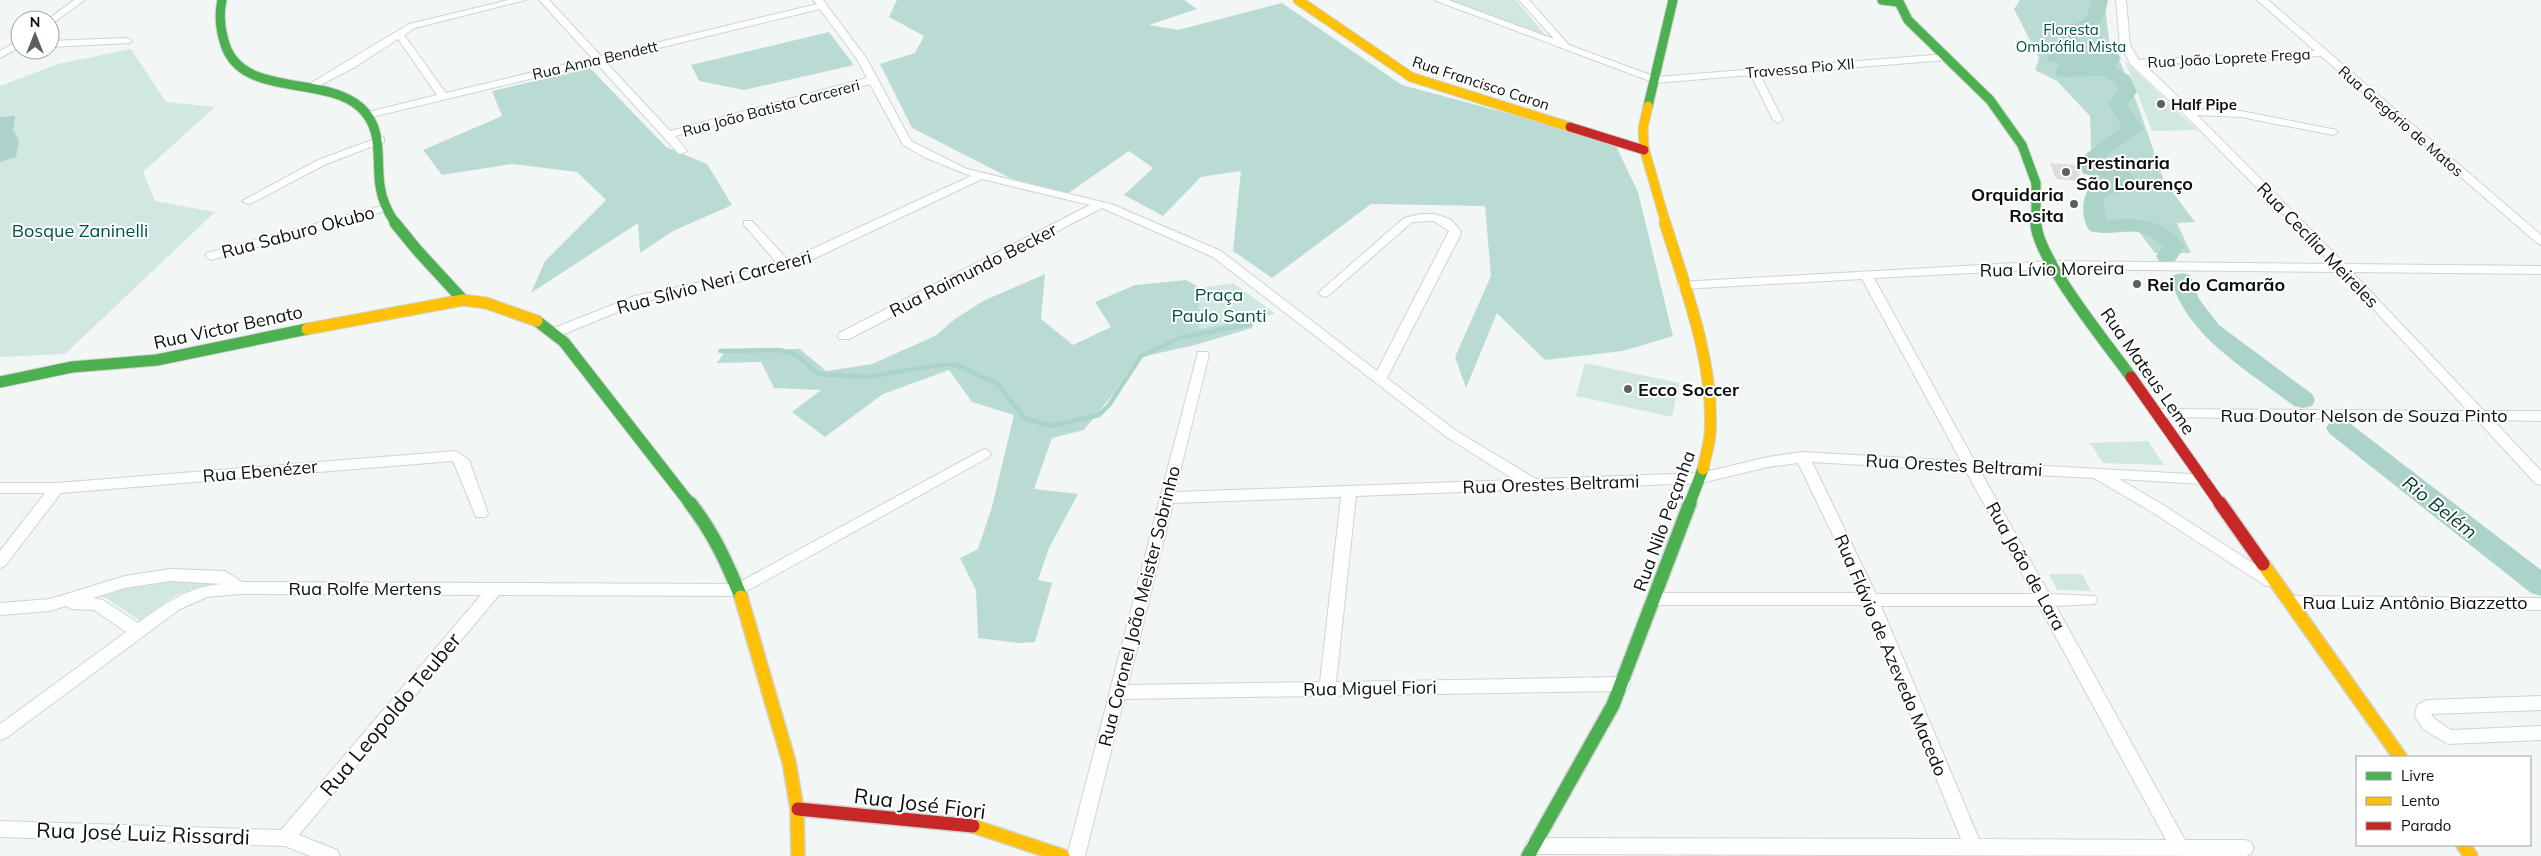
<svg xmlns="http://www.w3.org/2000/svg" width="2541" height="856" font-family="Mulish,sans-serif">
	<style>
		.green { fill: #d1e7e2 }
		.forest { fill: #badbd3 }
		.water { fill: #abd3ca }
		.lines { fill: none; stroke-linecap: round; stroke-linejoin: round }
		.stream { stroke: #abd3ca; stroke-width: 4.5 }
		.river { fill: #abd3ca; fill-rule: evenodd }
		.building { fill: #e3dbd8 }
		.street-casing { stroke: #cfd3d2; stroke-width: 2 }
		.fast-far2-casing { stroke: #cfd3d2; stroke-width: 11 }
		.fast-far1-casing { stroke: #cfd3d2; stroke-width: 13 }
		.fast-casing { stroke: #cfd3d2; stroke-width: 16 }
		.slow-far2-casing { stroke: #cfd3d2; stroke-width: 11 }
		.slow-far1-casing { stroke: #cfd3d2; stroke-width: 13 }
		.slow-casing { stroke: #cfd3d2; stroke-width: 16 }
		.jam-far2-casing { stroke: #cfd3d2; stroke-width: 11 }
		.jam-far1-casing { stroke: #cfd3d2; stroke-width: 13 }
		.jam-casing { stroke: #cfd3d2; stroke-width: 16 }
		.street { fill: #fdfefe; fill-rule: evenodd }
		.fast-far2 { stroke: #4caf50; stroke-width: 9 }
		.fast-far1 { stroke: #4caf50; stroke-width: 11 }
		.fast { stroke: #4caf50; stroke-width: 13 }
		.slow-far2 { stroke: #ffc107; stroke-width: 9 }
		.slow-far1 { stroke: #ffc107; stroke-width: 11 }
		.slow { stroke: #ffc107; stroke-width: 13 }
		.jam-far2 { stroke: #c62828; stroke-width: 9 }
		.jam-far1 { stroke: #c62828; stroke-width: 11 }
		.jam { stroke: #c62828; stroke-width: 13 }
		.poi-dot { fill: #5c605f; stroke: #fff; stroke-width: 2 }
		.labels { text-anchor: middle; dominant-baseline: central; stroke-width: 4; stroke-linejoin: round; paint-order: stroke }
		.far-park-label { font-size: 15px; fill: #005145; stroke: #fff }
		.far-street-label { font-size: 15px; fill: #0b0f0e; stroke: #fff }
		.far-poi-label { font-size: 15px; font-weight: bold; fill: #0b0f0e; stroke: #fff; text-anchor: start }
		.poi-label { font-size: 18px; font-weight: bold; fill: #0b0f0e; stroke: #fff; text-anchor: start }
		.park-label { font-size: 18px; fill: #005145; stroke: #fff }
		.street-label { font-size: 18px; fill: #0b0f0e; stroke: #fff }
		.water-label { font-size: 19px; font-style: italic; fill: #043930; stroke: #fff }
		.near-street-label { font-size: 21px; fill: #0b0f0e; stroke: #fff }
	</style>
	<rect width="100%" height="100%" fill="#f2f7f6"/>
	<!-- green -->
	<g class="green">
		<path d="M1449,0H1516L1546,36Z"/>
		<path d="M131,49L166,102L215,107L143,172L155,201L215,212L65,354L0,357V86L58,64Z"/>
		<path d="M2125,61L2197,130L2152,131Z"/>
		<path d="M1233,283L1276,314L1199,329L1200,288Z"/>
		<path d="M1585,363L1679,383L1672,417L1576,396Z"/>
		<path d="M2148,441L2164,465L2103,463L2090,443Z"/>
		<path d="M2049,574H2082L2091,591L2057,590Z"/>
		<path d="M159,580H211L214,584L176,595L140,621L106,598L99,596L108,589Z"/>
	</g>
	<!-- forest -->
	<g class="forest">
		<path d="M897,0H1184L1197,9L1149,25L1178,30L1282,3L1402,85L1614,142L1638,192L1673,336L1623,351L1545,360L1497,313L1466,388L1455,357L1491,276L1485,206L1371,204L1272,278L1233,251L1241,171L1201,177L1163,216L1124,195L1153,168L1129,151L1067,194L1010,178L912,128L880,64L915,53L924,36L889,17Z"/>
		<path d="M2020,0H2104L2110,47L2121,64L2137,103L2164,181L2195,222L2177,223L2191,253H2155L2138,231L2094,229L2090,116L2057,81L2035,70L2039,58L2014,9Z"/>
		<path d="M829,32L854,65L744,90L699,81L691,65Z"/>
		<path d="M590,68L666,147L707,164L732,205L673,231L640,253L638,223L531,293L545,261L606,200L577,172L512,164L442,175L423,150L502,116L492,91Z"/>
		<path d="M1045,274L1041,319L1073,345L1111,327L1095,302L1135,285L1186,280L1200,288L1199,329L1255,318L1252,328L1195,345L1137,358L1113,394L1084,430L1052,438L1034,489L1078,494L1049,548L1038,580L1052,583L1035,642L1019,643L978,638L976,590L960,558L978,549L992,507L1014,415L972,402L949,370L883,394L825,437L792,412L821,390L774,388L761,362L717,363L726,350L800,349L826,371L872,364L935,336L955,319L983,301Z"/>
	</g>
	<!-- water -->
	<path class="water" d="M15,116L13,130L19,141L16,157L0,162V117Z"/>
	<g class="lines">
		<!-- stream -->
		<path class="stream" d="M720,351L779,350L795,354L819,374L867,377L938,365H957L998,384L1024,418L1051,426L1099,415L1109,405L1141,356L1180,338L1250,324"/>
		<!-- river -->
		<g class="river">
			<path d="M2092,0H2108C2104,22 2098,30 2076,34L2082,47L2080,50L2118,54L2121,58L2114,67L2130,76L2137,92L2127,105L2143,129L2102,159L2101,166L2128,171L2139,184L2136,188L2106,195L2103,201L2106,220C2137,217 2166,219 2185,246L2175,261L2167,263L2159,261L2156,256L2163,247C2138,219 2118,239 2090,231C2081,219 2081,199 2090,187L2115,181L2084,174L2081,170L2082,157L2122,127L2108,104L2118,91L2116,83L2103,76L2058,77L2055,73L2060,63L2049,62L2046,58L2063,45L2057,31L2060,27C2081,22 2087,23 2092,0Z"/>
			<path d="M2182,273L2190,275L2199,299L2219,325L2312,394L2315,400L2312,406L2303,408L2294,406C2249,371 2188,338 2171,280L2174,275Z"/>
			<path d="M2339,419L2348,422L2541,570V596L2531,593L2330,434L2326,428L2330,422Z"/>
		</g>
	</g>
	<!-- building -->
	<path class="building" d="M2050,163L2075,165L2082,181L2056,179Z"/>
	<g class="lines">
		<!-- street casing -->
		<g class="street-casing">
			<g id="street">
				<path d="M74,0H85L50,25V20H47Z"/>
				<path d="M509,0H526L415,28L404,35L446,93L592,58L539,0H549L601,56L817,4L813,0H823L867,59L911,141L967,169L1111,204L1221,251L1377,371L1449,231L1434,221L1412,222L1328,296L1324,297L1318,293L1404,218L1421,214H1434L1450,219L1461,231L1460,236L1387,378L1455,430L1536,479L1701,473L1768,457L1802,452L1961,461L1862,279L1683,289L1677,285L1679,282L2051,261L2332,264L2184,114L2131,65L2120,45L2116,0H2126L2130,45L2139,60L2315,51L2257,0H2268L2541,235V245L2537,243L2321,56L2145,65L2191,109L2241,111L2337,130L2338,132L2333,135L2241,117L2197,115L2345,264L2541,266V274L2352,272L2484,411H2541V421L2493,420L2541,471V485L2536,484L2477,420L2152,417L2150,414L2157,409L2468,411L2339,272L2051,269L1874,278L1975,462L2208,475L2210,479L2203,484L2119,479L2160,503L2276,578L2279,582L2276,586H2266L2150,511L2094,478L1981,472L2049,594L2095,596L2097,600L2095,604L2056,606L2185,840H2245L2251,842L2254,848L2251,854L2246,856L1534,854L1528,852L1525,846L1528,840L1534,838L1961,839L1866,605H1654L1649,603L1646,599L1649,595L1654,593H1861L1798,463L1768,467L1701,483L1356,496L1336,682L1622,677L1628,679L1630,684L1628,689L1622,691L1124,699L1085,856H1067L1198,352H1208L1209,355L1175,492L1515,480L1445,436L1213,257L1102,208L849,339H839L838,336L839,333L1090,205L982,179L807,262L737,282L642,302L559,336H549L548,333L549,330L635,296L735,275L777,263L744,225V221H752L788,260L971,176L926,158L903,145L870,84L675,136L687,151L682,154L678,153L596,63L368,118L364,117V113L437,95L398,39L355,67L315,88H307L306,86L409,24ZM820,9L857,59L867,78L670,131L605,61ZM1812,462L1966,471L2033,594H1876ZM1341,497L1320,682L1128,685L1173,503ZM1881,606H2039L2166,840L1979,839Z"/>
				<path d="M1434,0H1448L1554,39L1519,0H1529L1569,45L1656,77L1946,54L1951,57L1946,60L1760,75L1783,120L1778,123L1773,120L1751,75L1655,83Z"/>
				<path d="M127,38L132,41L130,43L50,47V41Z"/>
				<path d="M20,40V47L0,58V51Z"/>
				<path d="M380,137L384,138V142L326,164L252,203L248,204L242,201L318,160Z"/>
				<path d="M385,205L389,206V210L211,260L205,256L207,253Z"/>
				<path d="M984,449L989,451L991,454L989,457L738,596L499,595L299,835L337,850L340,856H310L285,846L0,837V821L281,830L481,595L239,594L207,597L180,609L6,738L0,740V724L126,632L94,610L72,609L66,606L50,611L0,615V603L50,599L125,576L170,569L225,571L242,582L736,584ZM170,581L223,584C189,586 164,604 138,623L103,600L93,598L125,588Z"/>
				<path d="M456,451L469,460L488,513L486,517H476L453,461L61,493L5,566L0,568V551L45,493H0V483H57Z"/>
				<path d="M2290,596L2541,598V610L2290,608L2284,606L2282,602L2284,598Z"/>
				<path d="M2541,696V710L2431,714L2435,719L2451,730L2541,726V740L2448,744L2423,729L2415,716L2417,705L2427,700Z"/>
			</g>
		</g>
		<!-- fast-far2 casing -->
		<g class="fast-far2-casing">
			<g id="fast-far2">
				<path d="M222,0C219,14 220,28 224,41C239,99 322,74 360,107C384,128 376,159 380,186C382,200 388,213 396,224"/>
				<path d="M1882,0L1898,2"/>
				<path d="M1898,0L1908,20L1990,100L2022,145L2036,183V224"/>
				<path d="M1648,106L1673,0"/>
			</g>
		</g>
		<!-- fast-far1 casing -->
		<g class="fast-far1-casing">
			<g id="fast-far1">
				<path d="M395,223L417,250L463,300"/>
				<path d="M2036,223C2036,257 2108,345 2131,377"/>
				<path d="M537,321L564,342L691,505"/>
				<path d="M0,382L72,367L157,360L307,329"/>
				<path d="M1689,505L1703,469"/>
			</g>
		</g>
		<!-- fast casing -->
		<g class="fast-casing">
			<g id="fast">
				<path d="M690,503C713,532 727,563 741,597"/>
				<path d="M1528,856L1613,705L1690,503"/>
			</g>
		</g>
		<!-- slow-far2 casing -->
		<g class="slow-far2-casing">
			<g id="slow-far2">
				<path d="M1298,0L1411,77L1570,127"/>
				<path d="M1648,106L1643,128L1644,148L1666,224"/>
			</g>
		</g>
		<!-- slow-far1 casing -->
		<g class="slow-far1-casing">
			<g id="slow-far1">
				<path d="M1665,223C1686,290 1715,364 1710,435C1709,446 1705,458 1703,469"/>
				<path d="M307,329L463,300L486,303L537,321"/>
			</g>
		</g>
		<!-- slow casing -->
		<g class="slow-casing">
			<g id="slow">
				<path d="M2263,564L2400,757"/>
				<path d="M741,597L789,762L797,809L798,856"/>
				<path d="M973,826L1063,856"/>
				<path d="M2463,845L2471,856"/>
			</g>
		</g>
		<!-- jam-far2 casing -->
		<g class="jam-far2-casing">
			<path id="jam-far2" d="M1570,127L1644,150"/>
		</g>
		<!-- jam-far1 casing -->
		<g class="jam-far1-casing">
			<path id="jam-far1" d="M2131,377L2221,505"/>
		</g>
		<!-- jam casing -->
		<g class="jam-casing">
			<g id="jam">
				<path d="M2220,503L2263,564"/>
				<path d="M798,809L973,826"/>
			</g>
		</g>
		<!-- street -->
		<use href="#street" class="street"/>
		<!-- fast-far2 -->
		<use href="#fast-far2" class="fast-far2"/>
		<!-- fast-far1 -->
		<use href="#fast-far1" class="fast-far1"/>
		<!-- fast -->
		<use href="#fast" class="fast"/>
		<!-- slow-far2 -->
		<use href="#slow-far2" class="slow-far2"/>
		<!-- slow-far1 -->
		<use href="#slow-far1" class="slow-far1"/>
		<!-- slow -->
		<use href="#slow" class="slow"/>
		<!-- jam-far2 -->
		<use href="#jam-far2" class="jam-far2"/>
		<!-- jam-far1 -->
		<use href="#jam-far1" class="jam-far1"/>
		<!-- jam -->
		<use href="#jam" class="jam"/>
	</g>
	<!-- markers -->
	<g class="poi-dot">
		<circle cx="2161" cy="104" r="5"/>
		<circle cx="2066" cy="172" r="5"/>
		<circle cx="2074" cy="204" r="5"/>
		<circle cx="2137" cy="284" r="5"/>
		<circle cx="1628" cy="389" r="5"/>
	</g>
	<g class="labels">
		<!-- far-park labels -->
		<g class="far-park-label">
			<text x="2071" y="29">Floresta<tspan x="2071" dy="17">Ombrófila Mista</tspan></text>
		</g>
		<!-- far-street labels -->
		<g class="far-street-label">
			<text transform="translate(2229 58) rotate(-3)">Rua João Loprete Frega</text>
			<text transform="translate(595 60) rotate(-13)">Rua Anna Bendett</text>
			<text transform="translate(1800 68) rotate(-5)">Travessa Pio XII</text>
			<text transform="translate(1481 83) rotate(18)">Rua Francisco Caron</text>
			<text transform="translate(771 108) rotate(-15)">Rua João Batista Carcereri</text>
			<text transform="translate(2401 121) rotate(41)">Rua Gregório de Matos</text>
		</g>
		<!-- far-poi labels -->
		<g class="far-poi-label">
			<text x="2171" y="104">Half Pipe</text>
		</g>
		<!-- poi labels -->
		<g class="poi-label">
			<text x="2076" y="162">Prestinaria<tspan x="2076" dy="21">São Lourenço</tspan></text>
			<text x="2064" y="194" text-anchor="end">Orquidaria<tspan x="2064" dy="21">Rosita</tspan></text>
			<text x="2147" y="284">Rei do Camarão</text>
			<text x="1638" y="389">Ecco Soccer</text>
		</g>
		<!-- park labels -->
		<g class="park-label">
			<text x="80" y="230">Bosque Zaninelli</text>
			<text x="1219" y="294">Praça<tspan x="1219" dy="21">Paulo Santi</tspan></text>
		</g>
		<!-- street labels -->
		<g class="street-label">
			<text transform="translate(298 232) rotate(-15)">Rua Saburo Okubo</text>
			<text transform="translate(2318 245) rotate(46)">Rua Cecília Meireles</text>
			<text transform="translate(2052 269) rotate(-1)">Rua Lívio Moreira</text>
			<text transform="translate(973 270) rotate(-27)">Rua Raimundo Becker</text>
			<text transform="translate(714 282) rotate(-15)">Rua Sílvio Neri Carcereri</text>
			<text transform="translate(228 327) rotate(-12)">Rua Victor Benato</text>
			<text transform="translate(2148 371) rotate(55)">Rua Mateus Leme</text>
			<text x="2364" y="415">Rua Doutor Nelson de Souza Pinto</text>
			<text transform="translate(1954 465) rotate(3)">Rua Orestes Beltrami</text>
			<text transform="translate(260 471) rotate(-5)">Rua Ebenézer</text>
			<text transform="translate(1551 484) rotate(-2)">Rua Orestes Beltrami</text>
			<text transform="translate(1664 521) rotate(-70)">Rua Nilo Peçanha</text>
			<text transform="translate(2026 566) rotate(61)">Rua João de Lara</text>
			<text x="365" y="588">Rua Rolfe Mertens</text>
			<text x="2415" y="602">Rua Luiz Antônio Biazzetto</text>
			<text transform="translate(1139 606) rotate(-76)">Rua Coronel João Meister Sobrinho</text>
			<text transform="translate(1891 655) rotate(67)">Rua Flávio de Azevedo Macedo</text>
			<text transform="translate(1370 688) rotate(-1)">Rua Miguel Fiori</text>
		</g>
		<!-- water labels -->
		<g class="water-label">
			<text transform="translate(2440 507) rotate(38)">Rio Belém</text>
		</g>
		<!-- near-street labels -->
		<g class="near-street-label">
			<text transform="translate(390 714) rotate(-50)">Rua Leopoldo Teuber</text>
			<text transform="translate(920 803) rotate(7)">Rua José Fiori</text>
			<text transform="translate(143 833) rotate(2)">Rua José Luiz Rissardi</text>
		</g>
	</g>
	<!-- legend -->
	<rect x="2356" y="756" width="175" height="90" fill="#ffffff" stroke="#9d9f9f"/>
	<rect x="2366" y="772" width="25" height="8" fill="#4caf50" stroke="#9d9f9f"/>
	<text x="2401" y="781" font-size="15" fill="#0b0f0e">Livre</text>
	<rect x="2366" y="797" width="25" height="8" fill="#ffc107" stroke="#9d9f9f"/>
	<text x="2401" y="806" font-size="15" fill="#0b0f0e">Lento</text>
	<rect x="2366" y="822" width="25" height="8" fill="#c62828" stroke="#9d9f9f"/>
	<text x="2401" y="831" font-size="15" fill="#0b0f0e">Parado</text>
	<!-- north arrow -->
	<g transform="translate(35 35)"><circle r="24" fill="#ffffff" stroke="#9d9f9f"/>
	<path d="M0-4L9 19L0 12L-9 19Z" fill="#5c605f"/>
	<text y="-8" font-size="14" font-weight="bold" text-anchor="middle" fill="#0b0f0e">N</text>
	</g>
</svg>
